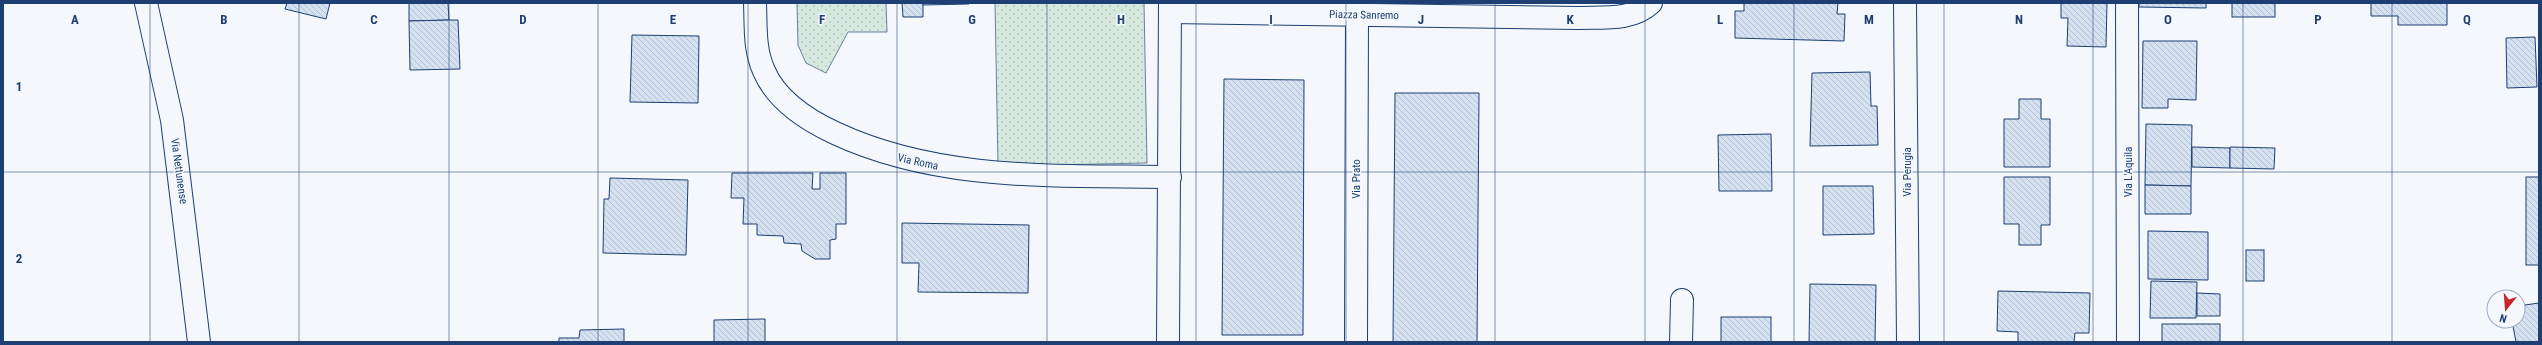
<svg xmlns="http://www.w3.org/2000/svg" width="2542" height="345" font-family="'Roboto Condensed',sans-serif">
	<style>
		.park { fill: url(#park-dots); stroke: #687fa3 }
		.building { fill: url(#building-back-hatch); stroke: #1d3f73 }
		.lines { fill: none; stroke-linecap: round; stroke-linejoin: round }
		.street-casing { stroke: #1d3f73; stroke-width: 24 }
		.primary-casing { stroke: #1d3f73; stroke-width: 24 }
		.street { stroke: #f4f7fb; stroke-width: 22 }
		.primary { stroke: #f4f7fb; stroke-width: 22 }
		.grid { fill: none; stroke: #1d3f73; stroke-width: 1; stroke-opacity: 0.55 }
		.labels { text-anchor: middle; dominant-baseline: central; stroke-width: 3; stroke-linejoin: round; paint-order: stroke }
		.street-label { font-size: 11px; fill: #1d3f73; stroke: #f4f7fb }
		.grid-label { font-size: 13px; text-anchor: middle; font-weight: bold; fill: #1d3f73; stroke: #f4f7fb; stroke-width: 3; stroke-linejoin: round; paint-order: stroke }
	</style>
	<defs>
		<pattern id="park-dots" width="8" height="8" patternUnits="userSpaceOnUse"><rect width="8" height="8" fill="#d7e8df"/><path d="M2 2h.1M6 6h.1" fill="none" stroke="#b8c8c3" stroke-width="1.8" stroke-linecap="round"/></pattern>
		<pattern id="building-back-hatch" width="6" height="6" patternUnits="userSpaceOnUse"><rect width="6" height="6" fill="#d5e0f0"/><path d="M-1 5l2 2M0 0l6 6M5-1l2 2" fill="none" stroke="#b6c1d1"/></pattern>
	</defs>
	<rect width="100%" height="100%" fill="#f4f7fb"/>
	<!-- park -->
	<g class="park">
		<path d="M797,3H886L887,32H848L826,73L806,63L798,45Z"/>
		<path d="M995,3H1144L1147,163L998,166Z"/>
	</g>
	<!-- building -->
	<g class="building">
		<path d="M287,3H330L326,19L285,9Z"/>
		<path d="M409,3H448L449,20L409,21Z"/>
		<path d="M902,3H923V17H903Z"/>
		<path d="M923,3H969V4L923,5Z"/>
		<path d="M1744,3H1838L1837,14H1845L1844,41L1735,38V11H1744Z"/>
		<path d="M2061,3H2107L2106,47L2067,46L2068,18H2061Z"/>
		<path d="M2139,3H2206V8L2139,7Z"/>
		<rect x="2232" y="3" width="43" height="14"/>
		<path d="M2371,3H2447V25H2398V16H2371Z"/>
		<path d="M449,20H458L460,69L410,70L409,21Z"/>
		<path d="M632,35L699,36L698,103L630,102Z"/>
		<path d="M2535,37L2537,87L2507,88L2506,38Z"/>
		<path d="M2143,41H2197L2196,100L2168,99V108H2142Z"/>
		<path d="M1870,72L1871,106H1877L1878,145L1810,146L1812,73Z"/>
		<path d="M1224,79L1304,80L1303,335H1222Z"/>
		<path d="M1395,93H1479L1477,342H1393Z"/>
		<path d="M2019,99H2041V119H2050V167H2004V119H2019Z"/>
		<path d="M2146,124L2192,125L2191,186L2145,185Z"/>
		<path d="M1771,134L1772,191H1719L1718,135Z"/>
		<path d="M2192,147L2230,148V168L2192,167Z"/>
		<path d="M2230,147L2275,148L2274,169L2230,168Z"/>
		<path d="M732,173H813L812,189H820V173H846V224H836V239L830,240V259H815L802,251L801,244L784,243L783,236L757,235V224H743L744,198H731Z"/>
		<path d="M2004,177H2050V225H2041V245H2019V224H2004Z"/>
		<rect x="2526" y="177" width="13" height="88"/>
		<path d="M610,178L688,180L686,255L603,253L604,199H609Z"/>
		<path d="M2145,185L2191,186V214H2145Z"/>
		<path d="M1823,186H1873L1874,234L1823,235Z"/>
		<path d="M902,223L1029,225L1028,293L918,292L919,263H902Z"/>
		<path d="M2148,231L2208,232V280L2148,279Z"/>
		<rect x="2246" y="250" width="18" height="31"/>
		<path d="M2151,281L2197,282L2196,318H2150Z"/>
		<path d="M1810,284L1876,285L1875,342H1809Z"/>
		<path d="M1998,291L2090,293L2089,333H2075L2074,342H2018V332L1997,331Z"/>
		<path d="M2197,293L2220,294V316H2197Z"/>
		<path d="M2539,303V342H2516L2512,321H2518V306Z"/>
		<rect x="1721" y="317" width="50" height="25"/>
		<path d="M765,319V342H714V320Z"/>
		<rect x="2162" y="324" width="58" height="18"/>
		<path d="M624,329V342H559V338H579L580,330Z"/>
	</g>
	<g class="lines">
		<!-- street casing -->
		<g class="street-casing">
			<g id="street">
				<path d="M755,3C756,26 754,49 764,71C777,101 807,120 835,133C940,182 1057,175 1170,177"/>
				<path d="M1905,3L1908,342"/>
				<path d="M2127,3L2128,342"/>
				<path d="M1170,12L1578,18C1603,17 1632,21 1651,3"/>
				<path d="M1168,342L1170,3"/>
				<path d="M1356,342L1357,15"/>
				<path d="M1681,342L1682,300"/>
			</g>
		</g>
		<!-- primary casing -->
		<g class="primary-casing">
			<path id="primary" d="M146,3L172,120L199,342"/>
		</g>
		<!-- street -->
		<use href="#street" class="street"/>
		<!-- primary -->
		<use href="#primary" class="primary"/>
	</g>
	<!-- grid -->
	<path class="grid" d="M150,3V342M299,3V342M449,3V342M598,3V342M748,3V342M897,3V342M1047,3V342M1196,3V342M1346,3V342M1495,3V342M1645,3V342M1794,3V342M1944,3V342M2093,3V342M2243,3V342M2392,3V342M3,172H2539"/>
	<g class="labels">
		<!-- street labels -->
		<g class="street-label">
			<text transform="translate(1364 15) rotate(1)">Piazza Sanremo</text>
			<text transform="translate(918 162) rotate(12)">Via Roma</text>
			<text transform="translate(179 171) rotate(82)">Via Nettunense</text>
			<text transform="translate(1907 172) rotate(-90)">Via Perugia</text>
			<text transform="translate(2128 172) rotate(-90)">Via L'Aquila</text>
			<text transform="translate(1356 179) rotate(-90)">Via Prato</text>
		</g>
	</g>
	<g class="grid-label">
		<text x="75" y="24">A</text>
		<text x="224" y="24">B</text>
		<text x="374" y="24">C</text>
		<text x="523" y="24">D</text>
		<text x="673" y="24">E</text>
		<text x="822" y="24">F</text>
		<text x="972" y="24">G</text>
		<text x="1121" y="24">H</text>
		<text x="1271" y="24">I</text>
		<text x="1421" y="24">J</text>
		<text x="1570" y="24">K</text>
		<text x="1720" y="24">L</text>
		<text x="1869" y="24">M</text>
		<text x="2019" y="24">N</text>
		<text x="2168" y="24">O</text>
		<text x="2318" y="24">P</text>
		<text x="2467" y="24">Q</text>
		<text x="19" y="91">1</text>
		<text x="19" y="263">2</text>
	</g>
	<!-- border -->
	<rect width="2542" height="345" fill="none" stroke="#1d3f73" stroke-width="8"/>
	<!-- north arrow -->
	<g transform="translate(2506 309) rotate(197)"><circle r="19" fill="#f4f7fb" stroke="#9eadc5"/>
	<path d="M0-3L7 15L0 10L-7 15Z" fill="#c62828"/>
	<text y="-6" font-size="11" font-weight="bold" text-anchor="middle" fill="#1d3f73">N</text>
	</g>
</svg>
